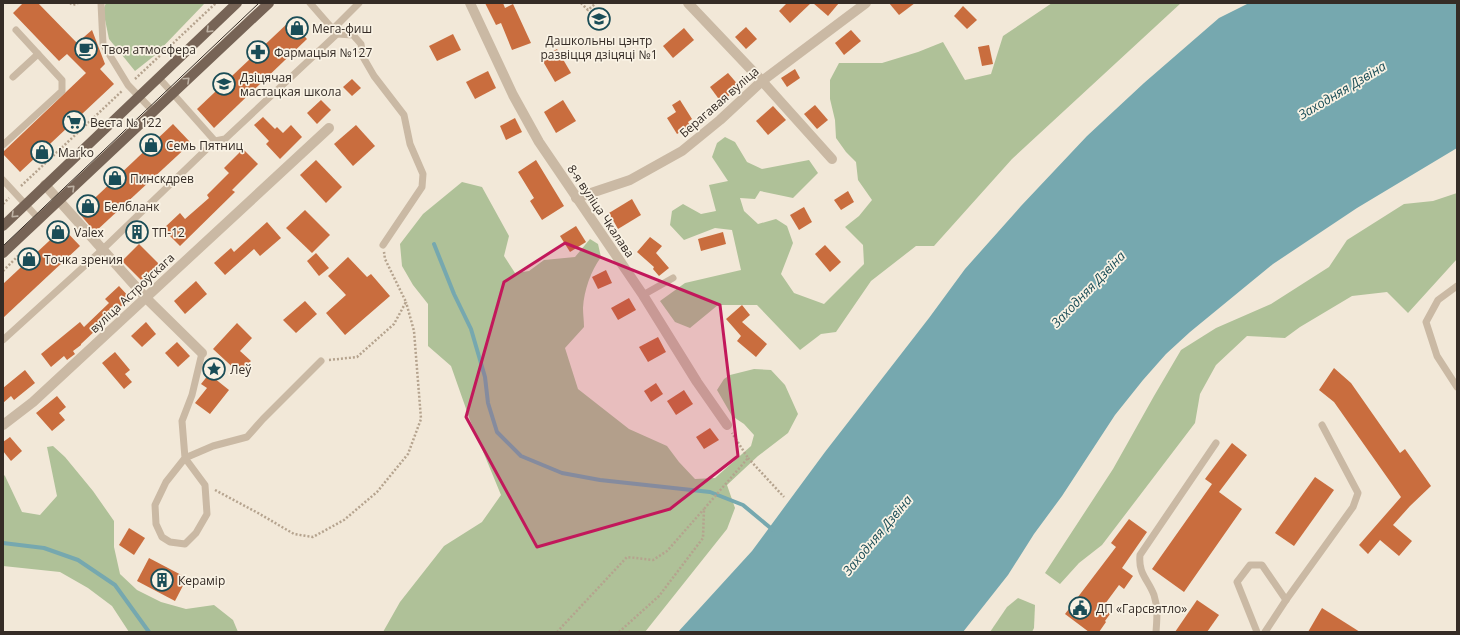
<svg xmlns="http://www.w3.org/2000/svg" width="1460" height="635" font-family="'Open Sans',sans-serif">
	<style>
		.green { fill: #afc198 }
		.water { fill: #76a8af }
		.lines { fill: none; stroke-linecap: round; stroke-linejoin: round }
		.stream { stroke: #76a8af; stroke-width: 4 }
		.building { fill: #c96d3e }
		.path { stroke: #b5a38e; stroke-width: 2.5; stroke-dasharray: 2 2; stroke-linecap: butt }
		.lane { stroke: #cab9a4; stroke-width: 7 }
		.street { stroke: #cab9a4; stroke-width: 10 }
		.primary { stroke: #776456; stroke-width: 10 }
		.tram { stroke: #352c26; stroke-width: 1 }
		.oneway { stroke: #beb2a4 }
		.marked { fill: #c2185b; fill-opacity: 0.2; stroke: #c2185b; stroke-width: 3; stroke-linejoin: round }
		.labels { text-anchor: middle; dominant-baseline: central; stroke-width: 3.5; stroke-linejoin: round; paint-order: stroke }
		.poi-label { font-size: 12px; fill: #352c26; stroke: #f9f2e4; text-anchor: start }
		.street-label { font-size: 12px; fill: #352c26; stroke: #f9f2e4 }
		.water-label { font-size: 13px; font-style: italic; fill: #1a4d57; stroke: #f9f2e4 }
	</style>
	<rect width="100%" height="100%" fill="#f2e8d8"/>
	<!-- green -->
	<g class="green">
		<path d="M106,3H205L154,56L135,71L109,39L103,10Z"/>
		<path d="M1052,3H1181L1012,159L934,246H916L871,281L836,332L821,334L800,350L757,305H718L690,328L675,322L660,301L685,283L741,270L732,230L715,228L684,240L670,225L672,211L683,204L701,214L716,211L709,185L728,181L712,157L717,143L725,137L735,142L747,162L762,169L809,160L818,173L793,198L760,191L755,199L740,198L744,211L758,224L776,219L787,226L793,243L781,274L794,293L824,304L864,264L863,245L845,227L859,216L872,200L858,180L856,162L846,152L836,138L835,120L830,99V80L839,63H882L918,52L943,42L965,80L991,74L1003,36Z"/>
		<path d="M462,182L482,187L509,236L504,256L515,273L529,271L544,260L575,257L590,239L598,244L601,257C591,271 584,290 583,308C583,314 584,321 584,327L565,348L578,389L629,429L667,446L679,462L695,479L715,478L751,446L754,435L744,424L732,416L717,390L724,379L730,375L754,369L771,370L785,385L798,414L788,433L758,456L727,485L735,508L727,529L645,632H383L400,602L444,546L482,522L501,495L470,420L451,366L428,346V304L413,285L402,266L400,244L423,214Z"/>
		<path d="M1457,193V259L1408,313L1387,292L1352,296L1300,327L1285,338L1247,336L1216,365L1200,394L1195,423L1102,545L1079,563L1060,584L1045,573L1113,469L1154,396L1181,350L1216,328L1271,304L1329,267L1347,240L1404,204L1433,201Z"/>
		<path d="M53,446L65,457L93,491L114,521V547L120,574L137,590L161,602L186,609L214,605L233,620L238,632H129L112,606L88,588L60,572L3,566V474L5,476L22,512L40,515L57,496L47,447Z"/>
		<path d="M1018,598L1035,605L1034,628L1032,632H990L1007,607Z"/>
	</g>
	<!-- water -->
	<path class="water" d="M1249,3H1457V148L1357,208L1273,264L1190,332L1166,354L1143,380L1115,415L1062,496L1034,534L1008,575L963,632H678L752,551L825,452L929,318L965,269L1021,206L1087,136L1144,83L1219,18Z"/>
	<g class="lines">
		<!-- stream -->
		<g class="stream">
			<path d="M434,244L454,294L471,329L485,377L488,403L497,432L521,456L562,473L600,480L710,492L743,505L773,530"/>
			<path d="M3,543L44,548L78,560L115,585L149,632"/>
		</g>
	</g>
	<!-- building -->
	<g class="building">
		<path d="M23,3H38L77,43L92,30L105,64L100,69L114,84L20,172L3,154V152L86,73L67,54L59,61L13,13Z"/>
		<path d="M485,3H503L505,8L513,4L531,43L512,50L501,23L496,25Z"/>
		<path d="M787,3H811L790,23L779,11Z"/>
		<path d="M813,3H839L828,16Z"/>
		<path d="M889,3H915L899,15Z"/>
		<path d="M963,6L977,20L967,29L954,16Z"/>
		<path d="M290,21L307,39L214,128L197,109Z"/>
		<path d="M746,27L757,39L746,49L735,37Z"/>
		<path d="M684,28L694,40L673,58L663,46Z"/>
		<path d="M851,30L861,41L844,55L835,43Z"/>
		<path d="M453,34L461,50L437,61L429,46Z"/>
		<path d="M989,45L993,64L982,66L978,47Z"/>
		<path d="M557,49L571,73L555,82L541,58Z"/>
		<path d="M795,69L800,78L787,87L781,78Z"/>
		<path d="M488,71L496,88L475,99L466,82Z"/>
		<path d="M728,73L740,87L721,102L710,87Z"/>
		<path d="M352,79L361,88L352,96L343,87Z"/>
		<path d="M321,100L331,110L317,124L307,113Z"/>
		<path d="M563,100L576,121L556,133L544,112Z"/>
		<path d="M680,100L692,119L688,122L690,126L677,134L667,118L676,112L672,105Z"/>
		<path d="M815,105L828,120L817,129L804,114Z"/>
		<path d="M773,106L786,120L768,135L756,121Z"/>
		<path d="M263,117L275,129L277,127L283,133L291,125L302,137L280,159L266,144L269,141L254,125Z"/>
		<path d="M515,118L522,132L506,140L500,126Z"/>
		<path d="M173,124L191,143L95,232L79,213Z"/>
		<path d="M356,125L375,146L353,166L334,144Z"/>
		<path d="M243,149L258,164L232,190L235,192L180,246L163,229L180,213L185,219L209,198L207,195L229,173L224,168Z"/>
		<path d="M316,160L342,187L326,203L300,175Z"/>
		<path d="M536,160L564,206L542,220L530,201L534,198L518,172Z"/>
		<path d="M848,191L854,202L841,210L834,200Z"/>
		<path d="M632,199L641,215L618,229L609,213Z"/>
		<path d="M804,207L812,222L799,230L790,215Z"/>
		<path d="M305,210L330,235L312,253L286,228Z"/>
		<path d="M267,222L281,238L260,256L254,249L225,275L214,263L231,248L234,252Z"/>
		<path d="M137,223L148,233L139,242L128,232Z"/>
		<path d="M576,226L586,242L570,252L560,236Z"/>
		<path d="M63,228L80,246L3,318V284Z"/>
		<path d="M723,232L726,244L701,251L698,239Z"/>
		<path d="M650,237L662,246L656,253L669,268L659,276L653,269L654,267L637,252Z"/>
		<path d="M139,244L161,266L144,283L122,261Z"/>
		<path d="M825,245L841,262L830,272L815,254Z"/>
		<path d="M316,253L329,268L319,276L307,261Z"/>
		<path d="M348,257L367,277L371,274L390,296L345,335L326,313L346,295L328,276Z"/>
		<path d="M606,270L612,283L598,289L592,277Z"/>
		<path d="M196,281L207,294L185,314L174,301Z"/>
		<path d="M119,286L130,298L81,344V345L73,351L75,354L67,360L64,356L51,367L41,354L80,322L84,327L109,303L105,299Z"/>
		<path d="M629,298L636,310L618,320L611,308Z"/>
		<path d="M305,301L317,314L296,333L283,320Z"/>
		<path d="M742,305L750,315L742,322L767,344L756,357L737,341L741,336L726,319Z"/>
		<path d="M146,322L156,334L142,347L131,336Z"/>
		<path d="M237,323L252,338L240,351L251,361L239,373L213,349Z"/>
		<path d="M658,337L666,352L648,362L639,347Z"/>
		<path d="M177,342L190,356L178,367L165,353Z"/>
		<path d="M115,352L130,370L125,374L132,382L124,389L102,363Z"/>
		<path d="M1334,368L1351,383L1400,453L1405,449L1431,486L1410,506L1393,525L1412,541L1399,556L1380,540L1368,554L1359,545L1401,497L1334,402L1319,390Z"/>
		<path d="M25,370L35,383L14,400L11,396L3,403V388Z"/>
		<path d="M209,374L229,390L210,414L195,403L207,388L201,384Z"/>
		<path d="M656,383L663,394L651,402L644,391Z"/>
		<path d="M684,390L693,404L676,415L667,401Z"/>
		<path d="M57,396L66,407L59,413L65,420L52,431L36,413Z"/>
		<path d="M710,428L719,440L704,449L696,437Z"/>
		<path d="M10,437L22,451L11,461L3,451V442Z"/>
		<path d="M1232,443L1247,455L1219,492L1242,509L1184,592L1152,569L1212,484L1205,479Z"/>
		<path d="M1315,477L1334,490L1294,546L1275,533Z"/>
		<path d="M1129,519L1147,532L1122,568L1133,576L1124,589L1119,585L1102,608L1110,614L1105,621L1106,622L1099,632H1089L1065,614L1116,547L1111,543Z"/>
		<path d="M129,528L145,538L134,555L119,545Z"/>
		<path d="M149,558L187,578L175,601L137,581Z"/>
		<path d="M1197,600L1219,615L1207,632H1175Z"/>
		<path d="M1322,608L1360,632H1308Z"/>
	</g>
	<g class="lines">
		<!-- path -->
		<g class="path">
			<path d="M70,3L73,5L78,3"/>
			<path d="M581,3L588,10L596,3"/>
			<path d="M135,79L216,3"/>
			<path d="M21,186L122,91"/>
			<path d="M3,204L9,198"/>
			<path d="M3,271L25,249"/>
			<path d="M329,360L357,357L394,324L406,302L385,259L384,252"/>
			<path d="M748,458L784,497"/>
			<path d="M215,490L258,513L294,534L313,537L344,520L377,492L408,454L421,419L414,331L406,302"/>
			<path d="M557,632L627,557L653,560L667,551L704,509"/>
			<path d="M619,632L659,596L703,538L704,509L748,458L732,433"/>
		</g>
		<!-- lane -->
		<g class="lane">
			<path d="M101,3L103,44L128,85L153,111"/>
			<path d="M310,3L337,34L353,35L361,44L363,57L374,76L404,115L410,144L423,174L422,187L383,245"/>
			<path d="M333,29L359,3"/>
			<path d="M13,77L38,54"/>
			<path d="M159,78L215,141"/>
			<path d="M3,145L62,91V80L16,30"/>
			<path d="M3,180L39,219"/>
			<path d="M1457,286L1438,300L1426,322L1437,356L1457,387"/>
			<path d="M643,295L673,278"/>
			<path d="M3,340L102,250L215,141L225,139L337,34"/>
			<path d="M202,353L192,395L182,421L185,458L205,485L207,514L196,533L185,544L170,542L162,537L156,524L155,505L166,482L185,458L213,446L247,437L263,419L321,361"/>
			<path d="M1156,632C1157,619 1158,607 1154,595C1148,579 1138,574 1140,555L1216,443"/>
			<path d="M1257,632L1237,582L1250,565H1262L1286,600"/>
			<path d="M1265,632L1286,600L1353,507L1358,493L1322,425"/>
		</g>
		<!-- street -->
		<g class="street">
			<path d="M470,3L513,95L539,142L643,295L697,382L727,425"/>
			<path d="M688,3L762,81L832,159"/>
			<path d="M45,185L146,298L202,353"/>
			<path d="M576,198L630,180L682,151L720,120L762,81L866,3"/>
			<path d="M3,425L33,402L329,128"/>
		</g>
		<!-- primary -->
		<g class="primary">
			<path d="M3,226L237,3"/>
			<path d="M3,253L269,3"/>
		</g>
		<!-- tram -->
		<path class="tram" d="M3,246L259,3"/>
	</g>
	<!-- one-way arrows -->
	<defs><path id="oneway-chevron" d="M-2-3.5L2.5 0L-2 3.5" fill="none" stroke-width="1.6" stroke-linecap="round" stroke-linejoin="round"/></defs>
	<g class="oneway">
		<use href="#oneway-chevron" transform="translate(209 30) rotate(136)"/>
		<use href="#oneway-chevron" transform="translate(187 80) rotate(-43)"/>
		<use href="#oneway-chevron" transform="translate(72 188) rotate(-44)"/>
		<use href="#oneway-chevron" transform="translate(14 215) rotate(136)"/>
	</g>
	<!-- marked area -->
	<path class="marked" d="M565,243L720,305L738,456L670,509L537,547L466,417L504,282Z"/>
	<!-- icons -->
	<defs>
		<g id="school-ring" transform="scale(1.15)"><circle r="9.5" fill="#f9f2e4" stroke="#1a4d57" stroke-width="1.5"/><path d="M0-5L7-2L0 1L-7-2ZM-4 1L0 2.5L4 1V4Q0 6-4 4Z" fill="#1a4d57"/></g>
		<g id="shop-ring" transform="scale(1.15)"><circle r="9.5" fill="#f9f2e4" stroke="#1a4d57" stroke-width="1.5"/><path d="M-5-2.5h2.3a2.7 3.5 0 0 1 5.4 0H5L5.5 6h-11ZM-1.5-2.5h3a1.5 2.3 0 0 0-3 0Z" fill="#1a4d57"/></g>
		<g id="cafe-ring" transform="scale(1.15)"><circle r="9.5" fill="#f9f2e4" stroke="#1a4d57" stroke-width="1.5"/><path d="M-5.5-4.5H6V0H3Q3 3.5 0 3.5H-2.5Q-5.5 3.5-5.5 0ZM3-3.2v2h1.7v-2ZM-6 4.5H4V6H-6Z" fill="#1a4d57"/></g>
		<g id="pharmacy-ring" transform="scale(1.15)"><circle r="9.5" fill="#f9f2e4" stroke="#1a4d57" stroke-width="1.5"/><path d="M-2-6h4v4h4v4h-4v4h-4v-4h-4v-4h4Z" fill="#1a4d57"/></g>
		<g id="supermarket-ring" transform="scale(1.15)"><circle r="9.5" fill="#f9f2e4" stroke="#1a4d57" stroke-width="1.5"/><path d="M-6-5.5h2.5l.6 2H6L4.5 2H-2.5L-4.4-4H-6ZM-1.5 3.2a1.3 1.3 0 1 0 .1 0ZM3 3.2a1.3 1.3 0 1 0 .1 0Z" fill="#1a4d57"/></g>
		<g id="building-ring" transform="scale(1.15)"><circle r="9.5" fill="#f9f2e4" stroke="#1a4d57" stroke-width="1.5"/><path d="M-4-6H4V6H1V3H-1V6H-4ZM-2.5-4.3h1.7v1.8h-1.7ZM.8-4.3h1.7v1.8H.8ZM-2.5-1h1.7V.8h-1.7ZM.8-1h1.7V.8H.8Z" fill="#1a4d57"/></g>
		<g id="sight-ring" transform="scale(1.15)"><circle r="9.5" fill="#f9f2e4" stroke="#1a4d57" stroke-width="1.5"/><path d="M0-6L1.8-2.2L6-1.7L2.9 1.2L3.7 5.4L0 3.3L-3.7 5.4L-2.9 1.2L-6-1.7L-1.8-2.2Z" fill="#1a4d57"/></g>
		<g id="civic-ring" transform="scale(1.15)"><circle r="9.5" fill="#f9f2e4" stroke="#1a4d57" stroke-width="1.5"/><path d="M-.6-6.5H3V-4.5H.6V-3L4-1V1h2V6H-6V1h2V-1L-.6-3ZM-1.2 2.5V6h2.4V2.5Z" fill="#1a4d57"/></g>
	</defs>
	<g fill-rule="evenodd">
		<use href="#school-ring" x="599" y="19"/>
		<use href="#shop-ring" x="297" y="28"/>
		<use href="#cafe-ring" x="86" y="49"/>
		<use href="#pharmacy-ring" x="258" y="52"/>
		<use href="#school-ring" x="224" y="84"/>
		<use href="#supermarket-ring" x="74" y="122"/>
		<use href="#shop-ring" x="151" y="145"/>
		<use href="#shop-ring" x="42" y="152"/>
		<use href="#shop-ring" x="115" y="178"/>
		<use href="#shop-ring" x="88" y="206"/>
		<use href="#shop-ring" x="58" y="232"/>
		<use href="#building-ring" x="137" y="232"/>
		<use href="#shop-ring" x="29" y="259"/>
		<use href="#sight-ring" x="214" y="369"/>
		<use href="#building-ring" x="162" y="580"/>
		<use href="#civic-ring" x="1080" y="608"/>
	</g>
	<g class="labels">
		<!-- poi labels -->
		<g class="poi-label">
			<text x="312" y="28">Мега-фиш</text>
			<text x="599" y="40" text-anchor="middle">Дашкольны цэнтр<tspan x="599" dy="14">развіцця дзіцяці №1</tspan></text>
			<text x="102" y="49">Твоя атмосфера</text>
			<text x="274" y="52">Фармацыя №127</text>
			<text x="240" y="77">Дзіцячая<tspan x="240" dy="14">мастацкая школа</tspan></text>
			<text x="90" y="122">Веста № 122</text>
			<text x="166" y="145">Семь Пятниц</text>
			<text x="58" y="152">Marko</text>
			<text x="130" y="178">Пинскдрев</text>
			<text x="104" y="206">Белбланк</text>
			<text x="74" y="232">Valex</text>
			<text x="152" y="232">ТП-12</text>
			<text x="44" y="259">Точка зрения</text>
			<text x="230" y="369">Леў</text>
			<text x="178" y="580">Керамір</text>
			<text x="1096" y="608">ДП «Гарсвятло»</text>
		</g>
		<!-- street labels -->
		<g class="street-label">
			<text transform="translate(719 102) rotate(-41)">Берагавая вуліца</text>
			<text transform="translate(601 211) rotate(56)">8-я вуліца Чкалава</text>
			<text transform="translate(132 293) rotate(-43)">вуліца Астроўскага</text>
		</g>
		<!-- water labels -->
		<g class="water-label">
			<text transform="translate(1342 90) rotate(-31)">Заходняя Дзвіна</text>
			<text transform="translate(1088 289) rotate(-46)">Заходняя Дзвіна</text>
			<text transform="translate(877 535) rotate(-50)">Заходняя Дзвіна</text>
		</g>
	</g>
	<!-- border -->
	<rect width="1460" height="635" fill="none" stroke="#352c26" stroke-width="8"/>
</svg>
